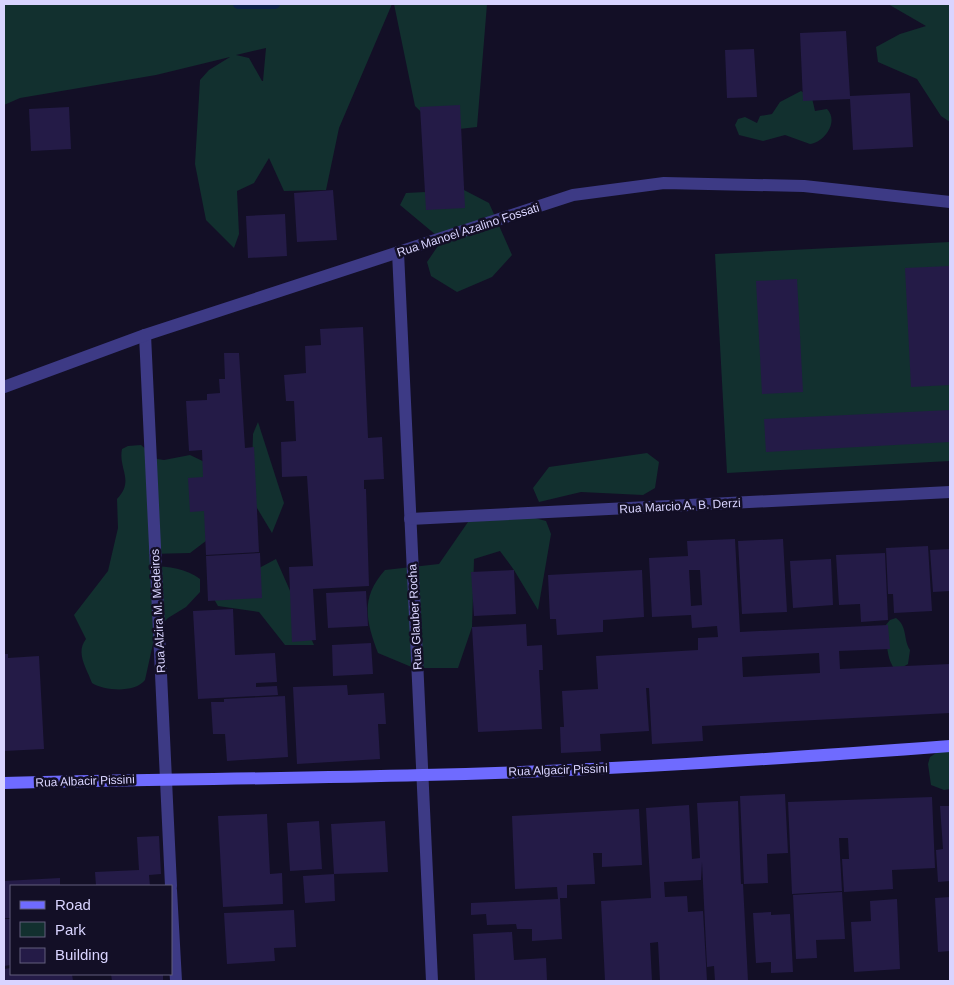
<svg xmlns="http://www.w3.org/2000/svg" width="954" height="985" font-family="Arial,sans-serif">
	<style>
		.green { fill: #12302f; fill-rule: evenodd }
		.lines { fill: none; stroke-linecap: round; stroke-linejoin: round }
		.stream { stroke: #0c2248; stroke-width: 10 }
		.building { fill: #241b47; fill-rule: evenodd }
		.street { stroke: #3d3a85; stroke-width: 12 }
		.secondary { stroke: #6f6bff; stroke-width: 12 }
		.labels { text-anchor: middle; dominant-baseline: central; stroke-width: 5; stroke-linejoin: round; paint-order: stroke }
		.street-label { font-size: 12px; fill: #d9d4ff; stroke: #130f26 }
	</style>
	<rect width="100%" height="100%" fill="#130f26"/>
	<!-- green -->
	<g class="green">
		<path d="M4,4H392L339,128L326,190L284,191L269,158L254,183L237,191L239,234L234,248L206,220L195,164L200,80L209,70L230,57L156,75L20,98L4,105ZM266,48L263,81H262L249,58L236,55Z"/>
		<path d="M394,4H487L477,127L441,131L415,106Z"/>
		<path d="M888,4H950V122L941,116L917,79L878,62L876,47L900,34L926,26Z"/>
		<path d="M801,91L812,98L815,111L827,109C839,121 825,142 810,144L785,135L763,141L739,135L735,125L738,119L745,117L757,123L760,116L772,114L780,102Z"/>
		<path d="M464,190L489,203L512,255L492,277L457,292L431,276L427,262L442,240L400,205L406,193Z"/>
		<path d="M950,242V461L727,473L715,254Z"/>
		<path d="M258,422L284,503L272,533L251,498L253,434Z"/>
		<path d="M141,445L157,459L164,460L190,455L215,467L219,531L190,553L149,554L152,566C168,566 187,569 200,579V592L186,607L168,618L156,630L145,680C135,693 105,691 92,683C87,669 75,653 86,639L74,615L108,571L118,528L117,499C135,480 118,469 122,449L128,446Z"/>
		<path d="M647,453L659,462L655,488L643,495L581,492L539,502L533,488L549,467Z"/>
		<path d="M520,514L546,521L551,534L538,610L514,570L500,551L474,559L472,627L458,668H414L378,653C366,621 360,598 385,570L439,564L468,522Z"/>
		<path d="M276,559L314,645H285L259,612L218,606L211,594Z"/>
		<path d="M896,618C908,627 903,639 910,650L908,664L896,671C885,657 888,643 885,626L890,620Z"/>
		<path d="M950,744V789L944,790L931,785L928,764L930,757Z"/>
	</g>
	<g class="lines">
		<!-- stream -->
		<path class="stream" d="M238,4H275"/>
	</g>
	<!-- building -->
	<g class="building">
		<path d="M846,31L850,96L910,93L913,147L853,150L850,99L803,101L800,33Z"/>
		<path d="M754,49L757,97L727,98L725,50Z"/>
		<path d="M460,105L465,208L426,210L420,107Z"/>
		<path d="M69,107L71,149L31,151L29,109Z"/>
		<path d="M333,190L337,240L297,242L294,193Z"/>
		<path d="M285,214L287,256L248,258L246,216Z"/>
		<path d="M950,266V385L911,387L905,268Z"/>
		<path d="M797,279L803,392L762,394L756,281Z"/>
		<path d="M363,327L368,438L382,437L384,479L364,480V489H366L369,586L313,589L316,640L292,642L289,567L313,566L307,476L282,477L281,442L296,441L294,401H286L284,375L306,373L305,346L321,345L320,329Z"/>
		<path d="M224,353H239L245,448L254,447L259,552L206,555L204,511L190,512L188,478L203,477L202,450L189,451L186,401L207,400V394L220,393L219,379H225Z"/>
		<path d="M950,410V442L766,452L764,419Z"/>
		<path d="M735,539L740,632L888,625L890,649L839,651L840,669L950,664V713L702,726L703,741L652,744L649,688H646L649,731L600,734L601,751L561,753L560,727H564L562,691L598,689L596,656L698,650V638L718,637L717,626L692,628L691,615L652,617L649,558L688,556L687,541ZM689,570H700L702,605L691,606ZM819,653L820,673L743,677L742,657Z"/>
		<path d="M783,539L787,612L742,614L738,541Z"/>
		<path d="M928,546L932,611L894,613L893,594H888L886,548Z"/>
		<path d="M950,549V591L933,592L930,550Z"/>
		<path d="M260,553L262,598L208,601L206,556Z"/>
		<path d="M885,553L888,620L861,622L860,604L839,605L836,555Z"/>
		<path d="M831,559L833,605L793,608L790,561Z"/>
		<path d="M514,570L516,614L474,616L471,572Z"/>
		<path d="M642,570L644,617L603,620V632L557,635L556,619H550L548,575Z"/>
		<path d="M366,591L368,626L328,628L326,593Z"/>
		<path d="M233,609L235,655L275,653L277,682L256,683V687L277,686L278,695L198,699L193,611Z"/>
		<path d="M526,624L527,646L542,645L543,670H539L542,729L478,732L472,627Z"/>
		<path d="M371,643L373,674L333,676L332,645Z"/>
		<path d="M4,654H8V658L39,656L44,749L4,751Z"/>
		<path d="M347,685L348,695L384,693L386,724H378L380,759L297,764L293,687Z"/>
		<path d="M285,696L288,757L227,761L225,734H213L211,702H224V699Z"/>
		<path d="M785,794L788,853L767,854L768,883L744,884L740,796Z"/>
		<path d="M932,797L935,868L892,870L893,889L844,892L842,859H849L848,838H839L842,891L792,894L788,802Z"/>
		<path d="M738,801L741,884H743L748,981H715L714,966L707,967L702,862L701,880L664,882L665,897L687,896L688,912L703,911L707,981H660L658,942L650,943L652,981H605L601,901L651,898L646,808L689,805L692,859L700,858L697,803Z"/>
		<path d="M940,806H950V881L938,882L936,850L943,849Z"/>
		<path d="M639,809L642,865L602,867V853H593L595,884L567,885V898H560L562,939L532,941V929H517L516,924L487,925L486,914L471,915V903L558,899L557,887L515,889L512,816Z"/>
		<path d="M267,814L270,874L282,873L283,904L223,907L218,816Z"/>
		<path d="M319,821L322,869L290,871L287,823Z"/>
		<path d="M385,821L388,872L334,874L331,824Z"/>
		<path d="M159,836L161,874L149,875L150,886H96L95,872L139,870L137,837Z"/>
		<path d="M334,874L335,901L305,903L303,876Z"/>
		<path d="M60,878V886H11V918H4V881Z"/>
		<path d="M842,892L845,939L816,940L817,958L796,959L793,895Z"/>
		<path d="M950,897V951L938,952L935,898Z"/>
		<path d="M897,899L900,969L854,972L851,922L871,921L870,901Z"/>
		<path d="M294,910L296,947L274,948L275,961L227,964L224,913Z"/>
		<path d="M771,912V915L790,914L793,972L771,973V962L756,963L753,913Z"/>
		<path d="M4,919H11V965L4,966Z"/>
		<path d="M512,932L514,960L546,958L547,981H475L473,934Z"/>
		<path d="M11,968V974H72L73,981H4V969Z"/>
		<path d="M111,974H163V981H112Z"/>
	</g>
	<g class="lines">
		<!-- street -->
		<g class="street">
			<path d="M398,252L432,981"/>
			<path d="M145,335L171,886"/>
			<path d="M4,387L145,335L573,195L664,183L804,186L950,202"/>
			<path d="M410,519L950,492"/>
			<path d="M171,890L176,981"/>
		</g>
		<!-- secondary -->
		<path class="secondary" d="M4,783C143,779 283,779 423,775C599,771 775,759 950,746"/>
	</g>
	<g class="labels">
		<!-- street labels -->
		<g class="street-label">
			<text transform="translate(468 230) rotate(-18)">Rua Manoel Azalino Fossati</text>
			<text transform="translate(680 506) rotate(-3)">Rua Marcio A. B. Derzi</text>
			<text transform="translate(158 611) rotate(-93)">Rua Alzira M. Medeiros</text>
			<text transform="translate(415 617) rotate(-93)">Rua Glauber Rocha</text>
			<text transform="translate(558 770) rotate(-2)">Rua Algacir Pissini</text>
			<text transform="translate(85 781) rotate(-2)">Rua Albacir Pissini</text>
		</g>
	</g>
	<!-- border -->
	<rect width="954" height="985" fill="none" stroke="#d9d4ff" stroke-width="10"/>
	<!-- legend -->
	<rect x="10" y="885" width="162" height="90" fill="#130f26" stroke="#625e7d"/>
	<rect x="20" y="901" width="25" height="8" fill="#6f6bff" stroke="#625e7d"/>
	<text x="55" y="910" font-size="15" fill="#d9d4ff">Road</text>
	<rect x="20" y="922" width="25" height="15" fill="#12302f" stroke="#625e7d"/>
	<text x="55" y="935" font-size="15" fill="#d9d4ff">Park</text>
	<rect x="20" y="948" width="25" height="15" fill="#241b47" stroke="#625e7d"/>
	<text x="55" y="960" font-size="15" fill="#d9d4ff">Building</text>
</svg>
